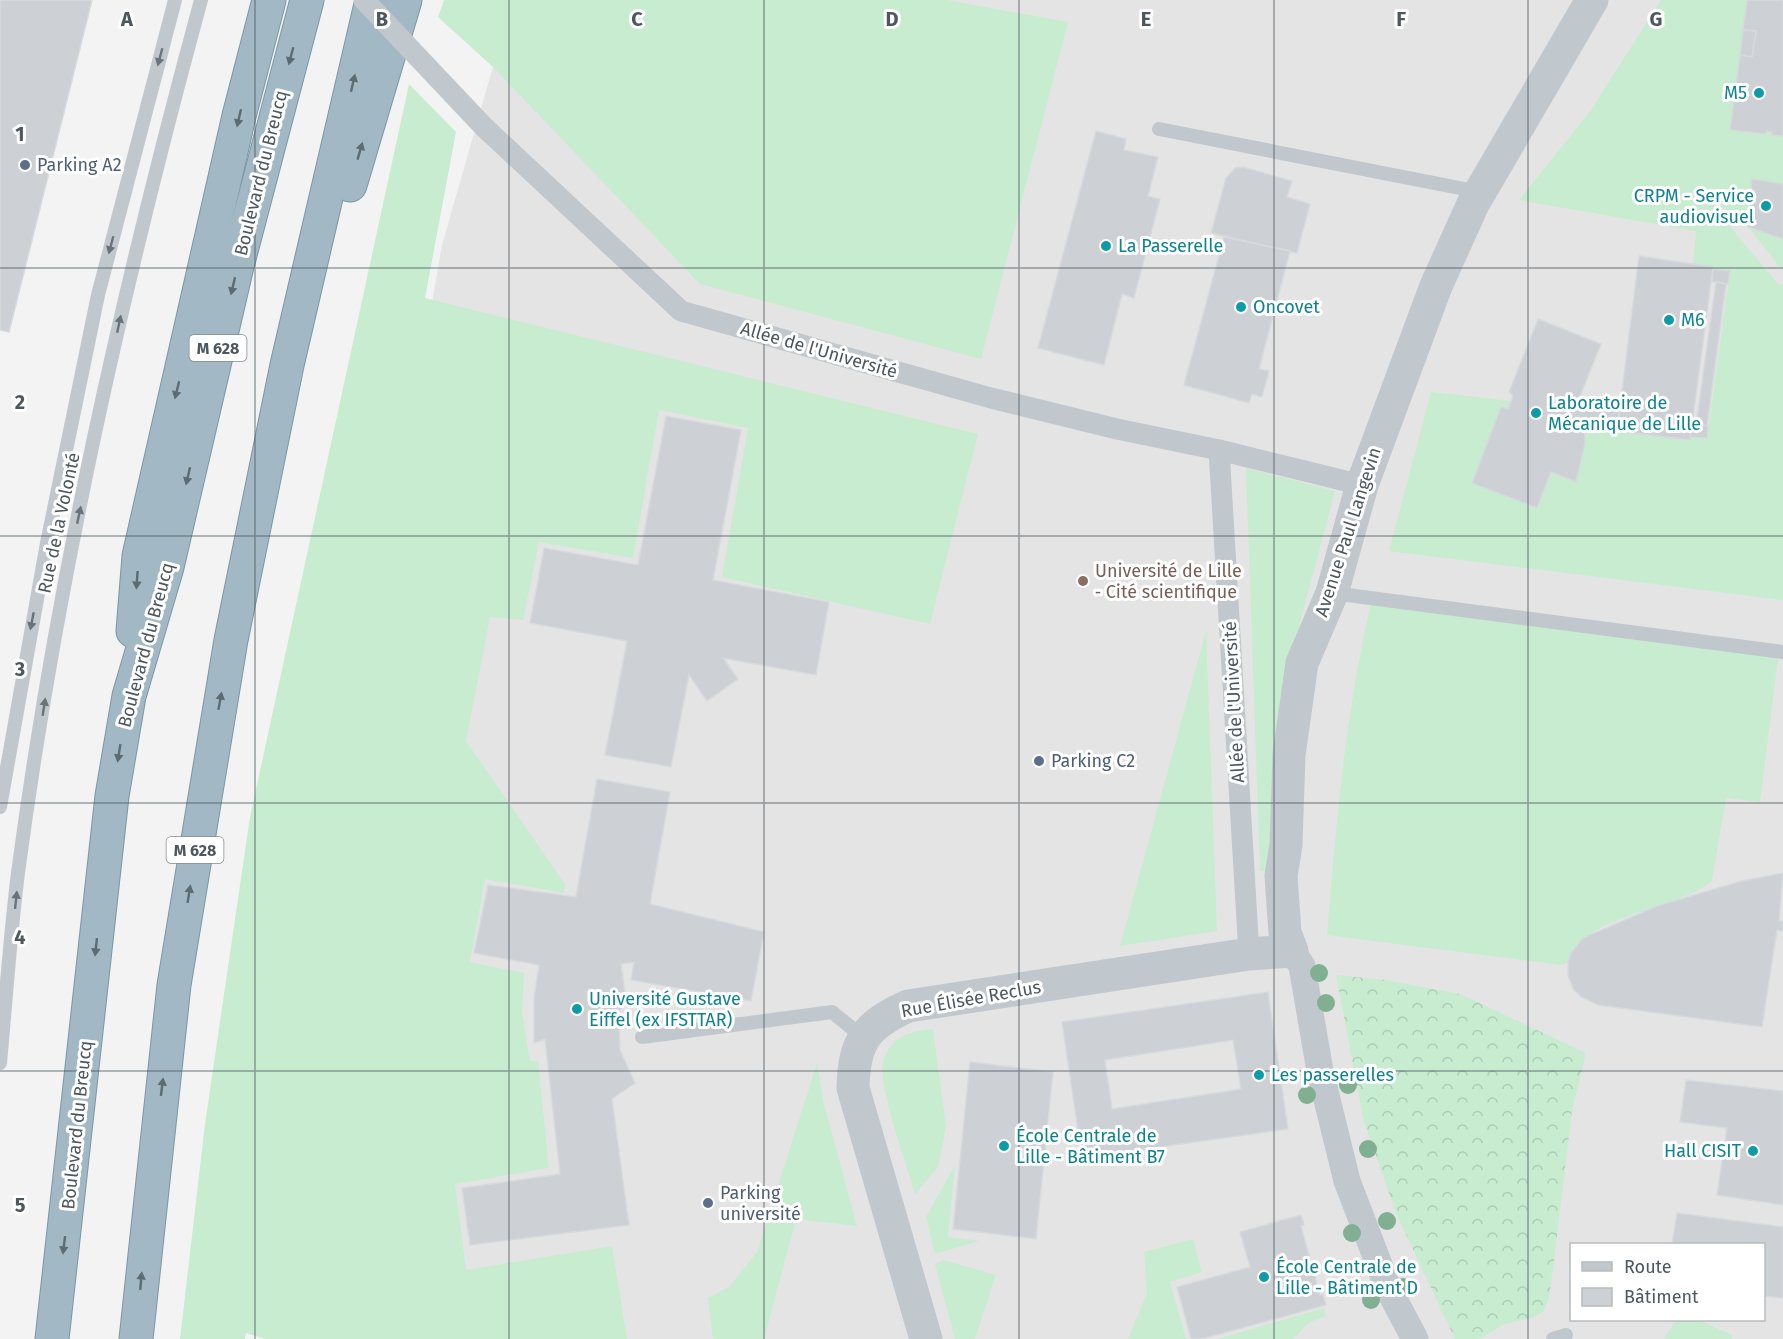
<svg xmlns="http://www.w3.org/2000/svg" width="1783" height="1339" font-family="'Fira Sans',sans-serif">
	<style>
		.education { fill: #e5e4e4; fill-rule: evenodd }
		.grass { fill: #c7ecd0 }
		.forest { fill: url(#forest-crowns) }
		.building { fill: #cdd0d4; stroke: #d7dadd; stroke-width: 1.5; fill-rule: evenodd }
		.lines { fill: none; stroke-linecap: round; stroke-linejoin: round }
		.trunk-casing { stroke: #7b97a7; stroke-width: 35 }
		.service { stroke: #c0c8cd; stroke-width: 14 }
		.pedestrian { stroke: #c0c8cd; stroke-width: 21 }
		.minor { stroke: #c0c8cd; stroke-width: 27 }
		.tertiary { stroke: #c0c8cd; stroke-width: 33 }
		.trunk { stroke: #a2b8c4; stroke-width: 33 }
		.pedestrian-bridge { stroke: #c0c8cd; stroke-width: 21 }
		.tree { fill: #80b091 }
		.oneway { fill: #5d6b72 }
		.oneway2 { fill: #69747a }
		.grid { fill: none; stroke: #4c585e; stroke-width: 1.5; stroke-opacity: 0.55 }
		.culture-dot { fill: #0f9aa8; stroke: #fff; stroke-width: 2 }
		.service-dot { fill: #5c6f8a; stroke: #fff; stroke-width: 2 }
		.education-dot { fill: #8d6e63; stroke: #fff; stroke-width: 2 }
		.labels { text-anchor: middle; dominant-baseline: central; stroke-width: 6; stroke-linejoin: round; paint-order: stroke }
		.shield { fill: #fff; stroke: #828a8e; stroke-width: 1.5 }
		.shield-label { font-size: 16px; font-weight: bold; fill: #4c585e }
		.culture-label { font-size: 18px; fill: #0d838f; stroke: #fff; text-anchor: start }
		.service-label { font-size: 18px; fill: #4e5e75; stroke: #fff; text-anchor: start }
		.street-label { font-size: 18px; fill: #4c585e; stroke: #fff }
		.education-label { font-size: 18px; fill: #785e54; stroke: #fff; text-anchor: start }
		.grid-label { font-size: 20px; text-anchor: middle; font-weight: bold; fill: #4c585e; stroke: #fff; stroke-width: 6; stroke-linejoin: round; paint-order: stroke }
	</style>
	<defs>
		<pattern id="forest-crowns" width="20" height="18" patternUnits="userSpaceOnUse" patternTransform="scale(1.5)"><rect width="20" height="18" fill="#c7ecd0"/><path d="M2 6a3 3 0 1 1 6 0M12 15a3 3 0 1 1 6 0" fill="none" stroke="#adccb5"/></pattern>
	</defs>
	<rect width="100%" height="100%" fill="#f4f3f3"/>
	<!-- education -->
	<path class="education" d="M507,0H1783V1339H265L334,865L442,245L493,67ZM1572,1244H1764V1320H1572Z"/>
	<!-- grass -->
	<g class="grass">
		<path d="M444,0H947L1068,22L981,359L700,284L493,67L438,17Z"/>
		<path d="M1661,0H1747L1730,130L1765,134L1767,131L1772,132V135L1783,136V184L1752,179L1748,227L1783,239V271L1748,227L1711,197L1736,234L1779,285L1783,284V600L1389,551L1431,392L1511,401L1508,409L1501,407L1472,483L1537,508L1551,472L1576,482L1585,444V422L1618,419L1617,431L1689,440L1690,437L1707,438L1728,284L1713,267L1693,264L1696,231L1519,200L1591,110Z"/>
		<path d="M409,84L456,132L425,298L978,434L930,624L722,577L748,428L659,410L633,558L539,542L523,620L490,617L466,741L565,884L564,893L485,879L470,962L524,973L522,1013L530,1061H538L549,1168L455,1184L466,1270L612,1246L627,1339H265L246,1333L245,1339H180L205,1124L250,817Z"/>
		<path d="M1246,468L1335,491L1292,653L1271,870L1260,871Z"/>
		<path d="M1372,598L1779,651L1760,802L1726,798L1712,881C1676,911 1583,914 1568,962L1562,965L1327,935C1336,821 1346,710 1372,598Z"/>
		<path d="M1206,631L1217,931L1120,946Z"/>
		<path d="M933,1029L946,1127L938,1167L915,1194C908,1169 877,1083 883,1062C890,1037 910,1031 933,1029Z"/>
		<path d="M817,1063L823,1100L857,1226L796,1219L764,1339H713L708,1298L730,1286L757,1252Z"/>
		<path d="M955,1165L948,1237L979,1241L935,1254L926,1217Z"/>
		<path d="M1193,1239L1202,1272L1170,1282L1186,1339H1128L1147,1293L1144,1252Z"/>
		<path d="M943,1260L996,1275L975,1339H955L935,1264Z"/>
		<path d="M1324,1308L1326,1316L1310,1322L1293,1339H1217Z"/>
		<path d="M1676,1320L1701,1321L1732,1335V1339H1664Z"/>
	</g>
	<!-- forest -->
	<path class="forest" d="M1336,975L1386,980L1460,994L1586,1053L1572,1111L1554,1260L1549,1298L1544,1311L1532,1318L1505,1324L1479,1339H1455L1396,1213L1364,1122Z"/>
	<!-- building -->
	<g class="building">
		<path d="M0,0H92L9,332L0,330Z"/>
		<path d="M1747,0H1783V136L1772,135V132L1767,131L1766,134L1730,130L1740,55L1752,57L1756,31L1743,30Z"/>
		<path d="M1743,30L1756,31L1752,57L1740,55Z"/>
		<path d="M1096,131L1126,139L1124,150L1158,157L1148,196L1160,199L1134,298L1122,294L1104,365L1038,348Z"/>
		<path d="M1243,167L1292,181L1287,197L1310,204L1297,253L1211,233L1226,178L1235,168Z"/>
		<path d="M1752,179L1783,184V239L1748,227Z"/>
		<path d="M1224,237L1290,251L1259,369L1269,371L1262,397L1252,394L1249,403L1184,385Z"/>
		<path d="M1639,256L1713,267L1690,440L1617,431Z"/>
		<path d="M1713,269L1730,271L1728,284L1712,282Z"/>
		<path d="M1716,282L1726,284L1707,426L1696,425Z"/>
		<path d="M1538,319L1601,344L1569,423L1585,422V444L1576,482L1551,472L1537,508L1472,483L1501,407L1508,409L1513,396L1509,392Z"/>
		<path d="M1620,405L1618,419L1569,423L1575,410Z"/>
		<path d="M666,416L741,430L713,580L829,602L816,675L723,658L738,679L707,701L689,675L671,767L605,755L627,641L530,623L544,548L638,565Z"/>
		<path d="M1692,424L1708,426L1707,438L1690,437Z"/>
		<path d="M597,779L670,792L650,904L764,932L751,1001L631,980L634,962L621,964L625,993L619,1017L620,1050L635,1083L612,1099L629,1225L470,1245L462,1188L560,1174L545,1039L534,1043V998L539,965L474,953L488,885L576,897Z"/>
		<path d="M1783,873L1779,921H1783V931L1777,930L1762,1027L1598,1005L1581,997L1574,990L1568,976V962L1571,953L1583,938L1657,906L1742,881Z"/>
		<path d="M1268,992L1288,1129L1082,1158L1062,1022ZM1233,1040L1241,1089L1112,1109L1105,1060Z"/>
		<path d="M970,1062L1053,1072L1036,1239L953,1229Z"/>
		<path d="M1686,1080L1783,1091V1205L1717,1195L1727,1128L1680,1122Z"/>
		<path d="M1677,1213L1783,1227V1298L1764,1296V1244H1672Z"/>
		<path d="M1301,1215L1304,1225L1301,1226L1320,1295L1323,1294L1326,1305L1202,1339H1191L1177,1287L1250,1267L1240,1232Z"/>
	</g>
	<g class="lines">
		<!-- trunk casing -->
		<g class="trunk-casing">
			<g id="trunk">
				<path d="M350,185L405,0"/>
				<path d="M133,631L139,556L239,116L269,0"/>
				<path d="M52,1339L112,796L129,696L167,567L237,266L307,0"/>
				<path d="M136,1339L174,985L231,640L287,365L372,0"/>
			</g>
		</g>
		<!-- service -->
		<g class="service">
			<path d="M1159,129L1480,192"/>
			<path d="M1332,593L1783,652"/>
			<path d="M0,807L47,543L98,295L175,0"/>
			<path d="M642,1037L832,1012L863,1037"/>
			<path d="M0,1063C6,999 10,936 18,873C57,578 123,287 201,0"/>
			<path d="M1553,1339L1566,1335"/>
		</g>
		<!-- pedestrian -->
		<g class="pedestrian">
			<path d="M484,127L681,311L991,398L1117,429L1219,450L1249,954"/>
			<path d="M1219,450L1362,485"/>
		</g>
		<!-- minor -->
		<path class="minor" d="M1292,951L1302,966L1320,1071L1347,1181L1388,1288L1415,1339"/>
		<!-- tertiary -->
		<path class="tertiary" d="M926,1339L853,1088C854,1041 866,1025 908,1006L1249,954L1292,951L1285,933L1281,876L1286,845L1289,755L1302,663L1332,593L1362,485L1436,286L1473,204L1592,0"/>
		<!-- trunk -->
		<use href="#trunk" class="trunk"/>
		<!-- pedestrian-bridge -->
		<path class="pedestrian-bridge" d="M364,0L484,127"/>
	</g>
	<!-- trees -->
	<g class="tree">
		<circle cx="1319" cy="973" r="9"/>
		<circle cx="1326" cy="1003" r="9"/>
		<circle cx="1348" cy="1085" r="9"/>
		<circle cx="1307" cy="1095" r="9"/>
		<circle cx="1368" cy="1149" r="9"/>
		<circle cx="1387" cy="1221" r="9"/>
		<circle cx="1352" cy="1233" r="9"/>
		<circle cx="1403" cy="1287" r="9"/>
		<circle cx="1371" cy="1300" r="9"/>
	</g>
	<!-- one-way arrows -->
	<defs><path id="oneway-solid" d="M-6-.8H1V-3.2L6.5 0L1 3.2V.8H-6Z" transform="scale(1.5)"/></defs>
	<g class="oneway">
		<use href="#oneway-solid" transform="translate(291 56) rotate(105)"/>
		<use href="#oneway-solid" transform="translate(353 83) rotate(-77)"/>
		<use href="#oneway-solid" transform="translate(239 118) rotate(103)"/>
		<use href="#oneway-solid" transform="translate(360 151) rotate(-74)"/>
		<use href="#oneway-solid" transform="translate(233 286) rotate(103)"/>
		<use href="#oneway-solid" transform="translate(177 390) rotate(104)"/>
		<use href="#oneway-solid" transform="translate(188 476) rotate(103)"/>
		<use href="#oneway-solid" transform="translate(137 580) rotate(94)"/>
		<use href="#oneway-solid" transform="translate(220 701) rotate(-80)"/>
		<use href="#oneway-solid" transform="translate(119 753) rotate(99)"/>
		<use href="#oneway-solid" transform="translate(189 894) rotate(-81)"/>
		<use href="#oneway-solid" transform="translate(96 947) rotate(96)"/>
		<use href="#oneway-solid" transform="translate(162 1087) rotate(-83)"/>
		<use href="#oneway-solid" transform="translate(64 1245) rotate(97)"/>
		<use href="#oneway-solid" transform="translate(141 1281) rotate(-85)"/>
	</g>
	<g class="oneway2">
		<use href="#oneway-solid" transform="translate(160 57) rotate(105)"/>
		<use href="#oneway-solid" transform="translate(111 245) rotate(105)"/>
		<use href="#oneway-solid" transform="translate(119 324) rotate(-78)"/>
		<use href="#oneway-solid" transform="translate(79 515) rotate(-78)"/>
		<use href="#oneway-solid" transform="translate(32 621) rotate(101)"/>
		<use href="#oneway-solid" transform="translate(44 707) rotate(-81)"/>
		<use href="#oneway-solid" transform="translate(16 900) rotate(-84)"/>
	</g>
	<!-- grid -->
	<path class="grid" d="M255,0V1339M509,0V1339M764,0V1339M1019,0V1339M1274,0V1339M1528,0V1339M0,268H1783M0,536H1783M0,803H1783M0,1071H1783"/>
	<!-- markers -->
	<g class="culture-dot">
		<circle cx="1759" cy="93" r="6"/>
		<circle cx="1766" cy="206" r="6"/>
		<circle cx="1106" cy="246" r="6"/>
		<circle cx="1241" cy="307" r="6"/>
		<circle cx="1669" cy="320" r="6"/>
		<circle cx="1536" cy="413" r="6"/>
		<circle cx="577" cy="1009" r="6"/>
		<circle cx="1259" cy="1075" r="6"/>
		<circle cx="1004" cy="1146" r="6"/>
		<circle cx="1753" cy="1151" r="6"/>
		<circle cx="1264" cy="1277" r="6"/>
	</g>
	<g class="service-dot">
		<circle cx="25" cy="165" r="6"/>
		<circle cx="1039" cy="761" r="6"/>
		<circle cx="708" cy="1203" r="6"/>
	</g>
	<circle class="education-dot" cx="1083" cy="581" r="6"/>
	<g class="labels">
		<!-- shield labels -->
		<g class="shield">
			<rect x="189.5" y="335" width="57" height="26" rx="4.5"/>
			<rect x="166.5" y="837" width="57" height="26" rx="4.5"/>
		</g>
		<g class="shield-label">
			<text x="218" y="348">M 628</text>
			<text x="195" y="850">M 628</text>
		</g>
		<!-- culture labels -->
		<g class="culture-label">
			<text x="1747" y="93" text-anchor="end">M5</text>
			<text x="1754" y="196" text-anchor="end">CRPM - Service<tspan x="1754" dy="21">audiovisuel</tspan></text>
			<text x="1118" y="246">La Passerelle</text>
			<text x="1253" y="307">Oncovet</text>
			<text x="1681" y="320">M6</text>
			<text x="1548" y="403">Laboratoire de<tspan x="1548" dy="21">Mécanique de Lille</tspan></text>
			<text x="589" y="999">Université Gustave<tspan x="589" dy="21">Eiffel (ex IFSTTAR)</tspan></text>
			<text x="1271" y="1075">Les passerelles</text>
			<text x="1016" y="1136">École Centrale de<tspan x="1016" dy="21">Lille - Bâtiment B7</tspan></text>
			<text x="1741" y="1151" text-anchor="end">Hall CISIT</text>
			<text x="1276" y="1267">École Centrale de<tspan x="1276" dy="21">Lille - Bâtiment D</tspan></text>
		</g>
		<!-- service labels -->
		<g class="service-label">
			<text x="37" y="165">Parking A2</text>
			<text x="1051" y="761">Parking C2</text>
			<text x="720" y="1193">Parking<tspan x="720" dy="21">université</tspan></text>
		</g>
		<!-- street labels -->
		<g class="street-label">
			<text transform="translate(261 173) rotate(-76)">Boulevard du Breucq</text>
			<text transform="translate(819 350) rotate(16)">Allée de l'Université</text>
			<text transform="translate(59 523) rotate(-78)">Rue de la Volonté</text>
			<text transform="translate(1348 532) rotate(-72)">Avenue Paul Langevin</text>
			<text transform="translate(146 645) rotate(-75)">Boulevard du Breucq</text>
			<text transform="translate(1234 702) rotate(-93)">Allée de l'Université</text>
			<text transform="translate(971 999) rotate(-10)">Rue Élisée Reclus</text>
			<text transform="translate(77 1125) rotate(-84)">Boulevard du Breucq</text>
		</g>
		<!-- education labels -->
		<g class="education-label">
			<text x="1095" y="571">Université de Lille<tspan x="1095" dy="21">‐ Cité scientifique</tspan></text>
		</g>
	</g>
	<g class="grid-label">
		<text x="127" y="26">A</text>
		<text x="382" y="26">B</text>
		<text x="637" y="26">C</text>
		<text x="892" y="26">D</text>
		<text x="1146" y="26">E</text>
		<text x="1401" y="26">F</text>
		<text x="1656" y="26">G</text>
		<text x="20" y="141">1</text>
		<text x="20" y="409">2</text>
		<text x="20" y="676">3</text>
		<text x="20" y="944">4</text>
		<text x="20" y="1212">5</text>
	</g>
	<!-- legend -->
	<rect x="1570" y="1243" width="195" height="78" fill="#ffffff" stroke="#b7bcbf" stroke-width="1.5"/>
	<rect x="1582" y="1262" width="30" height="9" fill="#c0c8cd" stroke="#b7bcbf" stroke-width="1.5"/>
	<text x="1624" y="1273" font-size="18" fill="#4c585e">Route</text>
	<rect x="1582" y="1288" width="30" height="18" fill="#cdd0d4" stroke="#b7bcbf" stroke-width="1.5"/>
	<text x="1624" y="1303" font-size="18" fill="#4c585e">Bâtiment</text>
</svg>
